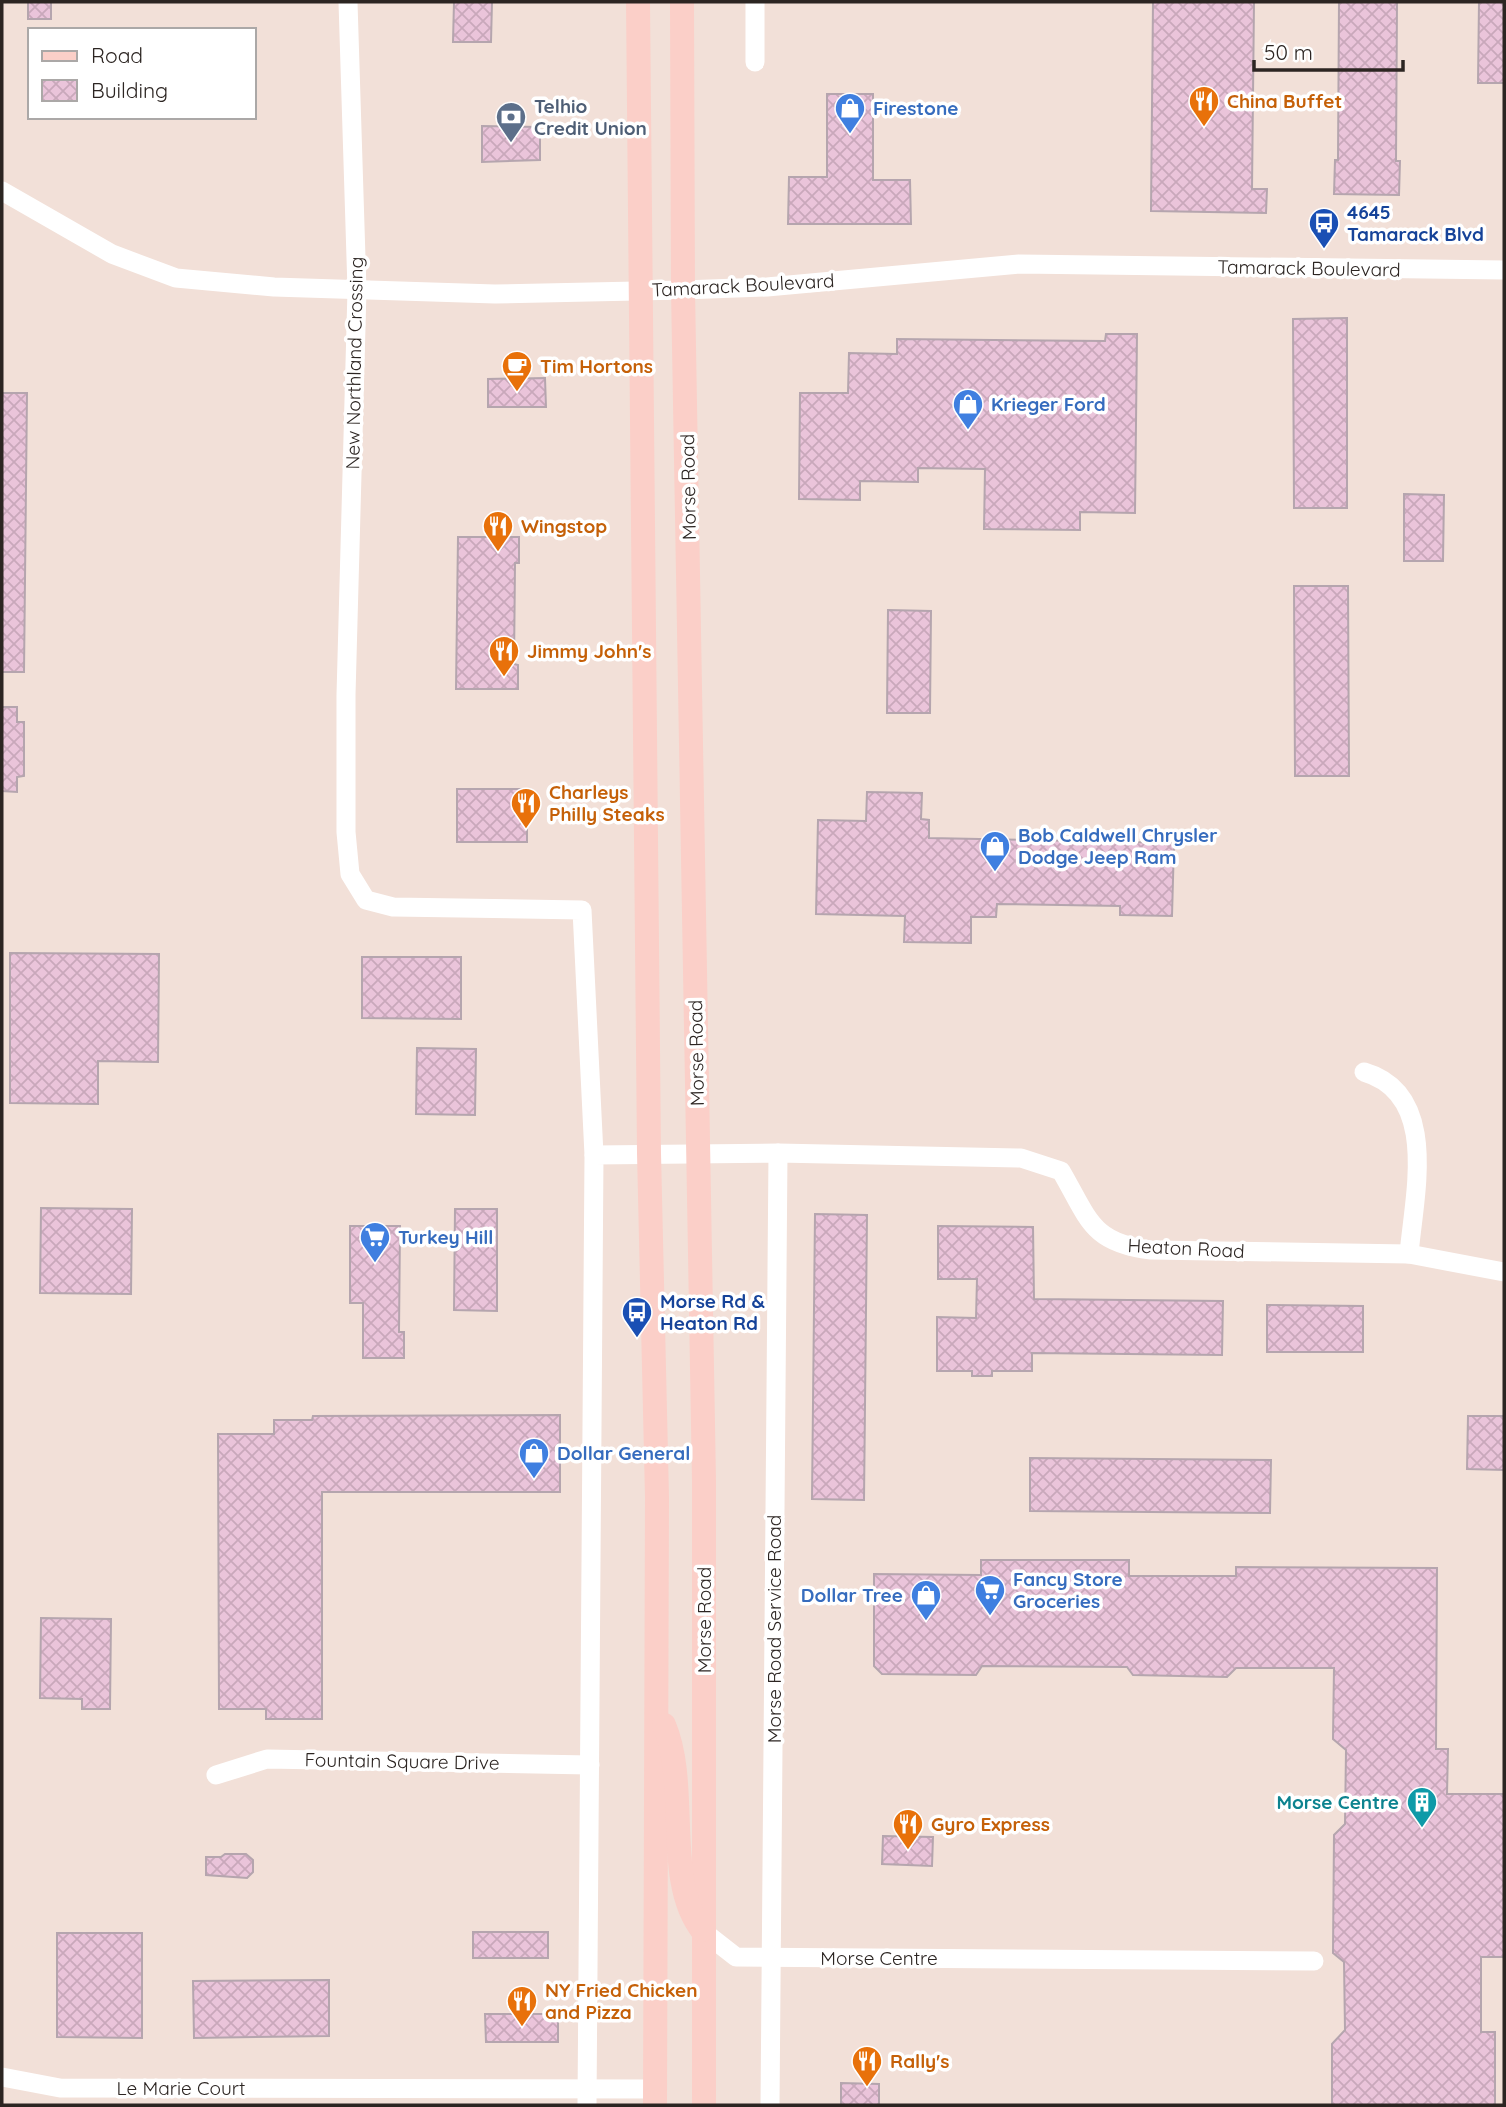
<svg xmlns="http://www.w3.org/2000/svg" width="1506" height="2107" font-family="Quicksand,sans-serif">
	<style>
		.building { fill: url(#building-cross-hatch); stroke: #b5a5ae; stroke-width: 2 }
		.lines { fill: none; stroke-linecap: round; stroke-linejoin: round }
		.minor { stroke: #fff; stroke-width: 19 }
		.major { stroke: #fbcfc8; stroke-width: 24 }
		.labels { text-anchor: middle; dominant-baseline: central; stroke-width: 7; stroke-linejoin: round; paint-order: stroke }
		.food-label { font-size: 19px; font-weight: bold; fill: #c56008; stroke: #fff; text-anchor: start }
		.service-label { font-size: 19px; font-weight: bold; fill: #4e5e75; stroke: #fff; text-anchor: start }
		.shop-label { font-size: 19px; font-weight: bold; fill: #366cbe; stroke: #fff; text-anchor: start }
		.transit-label { font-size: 19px; font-weight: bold; fill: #164399; stroke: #fff; text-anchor: start }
		.street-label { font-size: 19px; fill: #2c2522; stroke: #fff }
		.culture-label { font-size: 19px; font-weight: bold; fill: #0d838f; stroke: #fff; text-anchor: end }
	</style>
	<defs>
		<pattern id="building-cross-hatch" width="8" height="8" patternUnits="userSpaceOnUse" patternTransform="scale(1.75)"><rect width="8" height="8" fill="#eac4da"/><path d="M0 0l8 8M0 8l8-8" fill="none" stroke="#c9a8bb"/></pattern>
	</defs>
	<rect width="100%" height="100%" fill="#f2e0d8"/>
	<!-- building -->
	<g class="building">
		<rect x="28" y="2" width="23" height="17"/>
		<path d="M454,2H492L491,42H453Z"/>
		<path d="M1153,2H1254L1252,189H1267L1266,213L1151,211Z"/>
		<path d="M1339,2H1397L1396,161H1400L1399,195L1334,194L1335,160H1338Z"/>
		<path d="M1479,2H1504V83H1478Z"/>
		<path d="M827,94H873V180H910L911,224H788L789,177H827Z"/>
		<path d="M482,126L540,127V160L482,162Z"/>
		<path d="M1347,318V508H1294L1293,319Z"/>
		<path d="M1106,334H1137L1135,513L1080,512V530L984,529L985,469L918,468V482L860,481V500L799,499L800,393H848L849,353L897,354V339L1105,341Z"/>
		<path d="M545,378L546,407H488V379Z"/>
		<path d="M2,393H27L24,672H2Z"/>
		<path d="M1404,494L1444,495L1443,561H1404Z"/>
		<path d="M458,537H519V563H515L514,664L518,665V689H456Z"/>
		<path d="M1294,586H1348L1349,776H1295Z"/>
		<path d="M888,610L931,611L930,713H887Z"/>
		<path d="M2,707H17V722H24V776L17,777V792L2,791Z"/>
		<rect x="457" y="789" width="70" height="53"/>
		<path d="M867,792L922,793L921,819L929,820V838L1174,843L1172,916L1120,915V906L997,904L996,917H971V943L904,942L905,916L816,914L818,820L866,821Z"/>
		<path d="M10,953L159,954L158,1062L98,1061V1104L10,1103Z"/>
		<path d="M362,957H461V1019L362,1018Z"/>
		<path d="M417,1048L476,1049L475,1115L416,1114Z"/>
		<path d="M41,1208L132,1209L131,1294L40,1293Z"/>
		<path d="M455,1209H497V1311L454,1310Z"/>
		<path d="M815,1214L867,1215L864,1500L812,1499Z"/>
		<path d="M350,1226H400L399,1332H404V1358H363V1303H350Z"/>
		<path d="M938,1226L1033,1227L1034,1299L1223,1301L1222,1355L1032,1353V1371H992V1376H972V1371H937V1317L976,1318L977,1279H938Z"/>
		<path d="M1267,1305L1363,1306V1352H1267Z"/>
		<path d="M560,1415V1492H322V1719H266V1709H219L218,1434H274V1420H312L313,1416Z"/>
		<path d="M1468,1416H1504V1470L1467,1469Z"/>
		<path d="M1030,1458L1271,1460L1270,1513L1030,1511Z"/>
		<path d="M981,1560H1129V1576H1236V1567L1437,1568L1436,1749H1448L1447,1794H1504V1957H1481V2032H1495V2105H1332V2044L1345,2030L1344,1962L1333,1953L1334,1835L1345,1824L1346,1750L1333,1739L1334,1668H1236L1227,1677L1133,1675L1127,1667L982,1666L976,1675L882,1674L874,1666V1574L981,1575Z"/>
		<path d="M41,1618L111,1619L110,1709H82V1699L40,1698Z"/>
		<path d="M883,1836L933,1837L932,1866L882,1864Z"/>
		<path d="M225,1854H246L253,1860V1872L247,1878L206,1875V1857H221Z"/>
		<rect x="473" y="1932" width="75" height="26"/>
		<path d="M57,1933H142V2038L57,2037Z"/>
		<path d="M329,1980V2036L194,2038L193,1981Z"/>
		<path d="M485,2014H558V2042H486Z"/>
		<path d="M841,2083L879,2084V2105H841Z"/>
	</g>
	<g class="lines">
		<!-- minor -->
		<g class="minor">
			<path d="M348,2L357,290L346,695V832L350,874L366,900L393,907L582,910L594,1155"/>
			<path d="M755,2V62"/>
			<path d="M2,191L112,254L176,278L274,287L495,294L683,290L767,287L1019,264L1504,270"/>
			<path d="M1364,1072C1440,1094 1414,1195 1409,1254"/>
			<path d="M216,1775L267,1759L590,1765"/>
			<path d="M704,1932L736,1957L1314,1961"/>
			<path d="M2,2077L60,2088L655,2089"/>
			<path d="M587,2105L594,1155L778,1153L1021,1158L1061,1171C1089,1219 1091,1243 1151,1250L1409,1254L1504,1272"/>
			<path d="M770,2105L778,1153"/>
		</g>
		<!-- major -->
		<g class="major">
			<path d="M638,2L649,1153L657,1497L655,2105"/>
			<path d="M682,2L683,290L704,1481V2105"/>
			<path d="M664,1725C690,1786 663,1880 702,1930"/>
		</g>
	</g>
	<!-- icons -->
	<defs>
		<g id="restaurant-pin" transform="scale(1.575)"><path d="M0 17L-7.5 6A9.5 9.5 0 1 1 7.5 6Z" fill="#e8710a" stroke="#fff"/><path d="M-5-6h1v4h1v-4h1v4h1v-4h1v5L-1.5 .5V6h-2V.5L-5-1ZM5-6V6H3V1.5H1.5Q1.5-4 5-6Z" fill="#fff"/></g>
		<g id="shop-pin" transform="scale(1.575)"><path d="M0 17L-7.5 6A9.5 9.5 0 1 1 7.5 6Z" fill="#3f7fe0" stroke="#fff"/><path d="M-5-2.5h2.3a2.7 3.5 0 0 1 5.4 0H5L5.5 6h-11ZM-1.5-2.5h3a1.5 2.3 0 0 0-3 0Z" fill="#fff"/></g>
		<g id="bank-pin" transform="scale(1.575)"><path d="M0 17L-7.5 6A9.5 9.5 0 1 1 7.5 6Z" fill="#5c6f8a" stroke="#fff"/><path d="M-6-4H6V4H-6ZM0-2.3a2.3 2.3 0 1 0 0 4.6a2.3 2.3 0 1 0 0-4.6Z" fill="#fff"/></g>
		<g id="bus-pin" transform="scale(1.575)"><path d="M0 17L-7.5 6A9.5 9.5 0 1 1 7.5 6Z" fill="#1a4fb4" stroke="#fff"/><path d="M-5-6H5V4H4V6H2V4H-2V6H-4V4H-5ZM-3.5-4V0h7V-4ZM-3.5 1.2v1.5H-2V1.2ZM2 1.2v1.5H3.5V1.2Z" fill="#fff"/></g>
		<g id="cafe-pin" transform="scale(1.575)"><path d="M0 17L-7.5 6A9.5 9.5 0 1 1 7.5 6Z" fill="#e8710a" stroke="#fff"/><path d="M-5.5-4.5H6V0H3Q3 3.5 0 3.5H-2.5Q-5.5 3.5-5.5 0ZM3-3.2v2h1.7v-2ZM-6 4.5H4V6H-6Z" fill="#fff"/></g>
		<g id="supermarket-pin" transform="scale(1.575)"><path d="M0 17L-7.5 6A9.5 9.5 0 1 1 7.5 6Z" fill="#3f7fe0" stroke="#fff"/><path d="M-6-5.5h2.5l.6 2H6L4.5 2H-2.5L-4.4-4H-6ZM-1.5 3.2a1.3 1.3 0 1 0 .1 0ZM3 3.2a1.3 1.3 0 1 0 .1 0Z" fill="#fff"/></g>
		<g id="building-pin" transform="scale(1.575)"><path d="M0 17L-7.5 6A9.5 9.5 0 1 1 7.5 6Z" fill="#0f9aa8" stroke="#fff"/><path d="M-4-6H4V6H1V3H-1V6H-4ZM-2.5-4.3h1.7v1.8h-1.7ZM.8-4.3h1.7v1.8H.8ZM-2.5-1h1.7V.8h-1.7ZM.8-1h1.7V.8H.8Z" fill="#fff"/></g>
	</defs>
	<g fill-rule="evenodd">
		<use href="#restaurant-pin" x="1204" y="101"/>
		<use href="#shop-pin" x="850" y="108"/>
		<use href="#bank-pin" x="511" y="117"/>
		<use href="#bus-pin" x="1324" y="223"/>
		<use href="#cafe-pin" x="517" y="366"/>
		<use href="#shop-pin" x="968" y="404"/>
		<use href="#restaurant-pin" x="498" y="526"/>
		<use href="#restaurant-pin" x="504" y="651"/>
		<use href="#restaurant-pin" x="526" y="803"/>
		<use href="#shop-pin" x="995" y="846"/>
		<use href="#supermarket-pin" x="375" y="1237"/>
		<use href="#bus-pin" x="637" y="1312"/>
		<use href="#shop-pin" x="534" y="1453"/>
		<use href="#supermarket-pin" x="990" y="1590"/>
		<use href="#shop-pin" x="926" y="1595"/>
		<use href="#building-pin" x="1422" y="1802"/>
		<use href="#restaurant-pin" x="908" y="1824"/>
		<use href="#restaurant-pin" x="522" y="2001"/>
		<use href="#restaurant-pin" x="867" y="2061"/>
	</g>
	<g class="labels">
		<!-- food labels -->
		<g class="food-label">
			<text x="1227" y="101">China Buffet</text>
			<text x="540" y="366">Tim Hortons</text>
			<text x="521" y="526">Wingstop</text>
			<text x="527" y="651">Jimmy John's</text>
			<text x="549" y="792">Charleys<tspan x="549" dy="22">Philly Steaks</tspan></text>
			<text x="931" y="1824">Gyro Express</text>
			<text x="545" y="1990">NY Fried Chicken<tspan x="545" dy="22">and Pizza</tspan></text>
			<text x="890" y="2061">Rally's</text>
		</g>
		<!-- service labels -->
		<g class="service-label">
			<text x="534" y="106">Telhio<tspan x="534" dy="22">Credit Union</tspan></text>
		</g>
		<!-- shop labels -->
		<g class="shop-label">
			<text x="873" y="108">Firestone</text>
			<text x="991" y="404">Krieger Ford</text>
			<text x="1018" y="835">Bob Caldwell Chrysler<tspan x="1018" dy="22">Dodge Jeep Ram</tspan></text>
			<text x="398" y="1237">Turkey Hill</text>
			<text x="557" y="1453">Dollar General</text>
			<text x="1013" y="1579">Fancy Store<tspan x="1013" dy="22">Groceries</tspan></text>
			<text x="903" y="1595" text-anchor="end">Dollar Tree</text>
		</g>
		<!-- transit labels -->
		<g class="transit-label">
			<text x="1347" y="212">4645<tspan x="1347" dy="22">Tamarack Blvd</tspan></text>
			<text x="660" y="1301">Morse Rd &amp;<tspan x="660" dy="22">Heaton Rd</tspan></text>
		</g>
		<!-- street labels -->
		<g class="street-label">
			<text transform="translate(1309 268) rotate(1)">Tamarack Boulevard</text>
			<text transform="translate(743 285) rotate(-3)">Tamarack Boulevard</text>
			<text transform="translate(354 363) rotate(-89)">New Northland Crossing</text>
			<text transform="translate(688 487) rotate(-91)">Morse Road</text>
			<text transform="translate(696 1053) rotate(-91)">Morse Road</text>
			<text transform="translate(1186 1248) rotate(3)">Heaton Road</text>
			<text transform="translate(704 1620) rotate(-90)">Morse Road</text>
			<text transform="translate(774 1629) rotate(-90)">Morse Road Service Road</text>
			<text transform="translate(402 1761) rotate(1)">Fountain Square Drive</text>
			<text x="879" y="1958">Morse Centre</text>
			<text x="181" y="2088">Le Marie Court</text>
		</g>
		<!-- culture labels -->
		<g class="culture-label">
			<text x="1399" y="1802">Morse Centre</text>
		</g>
	</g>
	<!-- border -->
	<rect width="1506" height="2107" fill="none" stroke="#2c2522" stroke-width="7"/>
	<!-- legend -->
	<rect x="28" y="28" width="228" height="91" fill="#ffffff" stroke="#aba8a7" stroke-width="2"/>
	<rect x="42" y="51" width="35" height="10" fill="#fbcfc8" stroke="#aba8a7" stroke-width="2"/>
	<text x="91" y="63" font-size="21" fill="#2c2522">Road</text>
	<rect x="42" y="80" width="35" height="21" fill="url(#building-cross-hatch)" stroke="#aba8a7" stroke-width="2"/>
	<text x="91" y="98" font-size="21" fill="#2c2522">Building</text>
	<!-- scale -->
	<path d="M1254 60v10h149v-10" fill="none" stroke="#2c2522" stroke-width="3.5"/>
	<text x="1264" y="60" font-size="21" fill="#2c2522" stroke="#ffffff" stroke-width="5" paint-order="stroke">50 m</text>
</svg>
